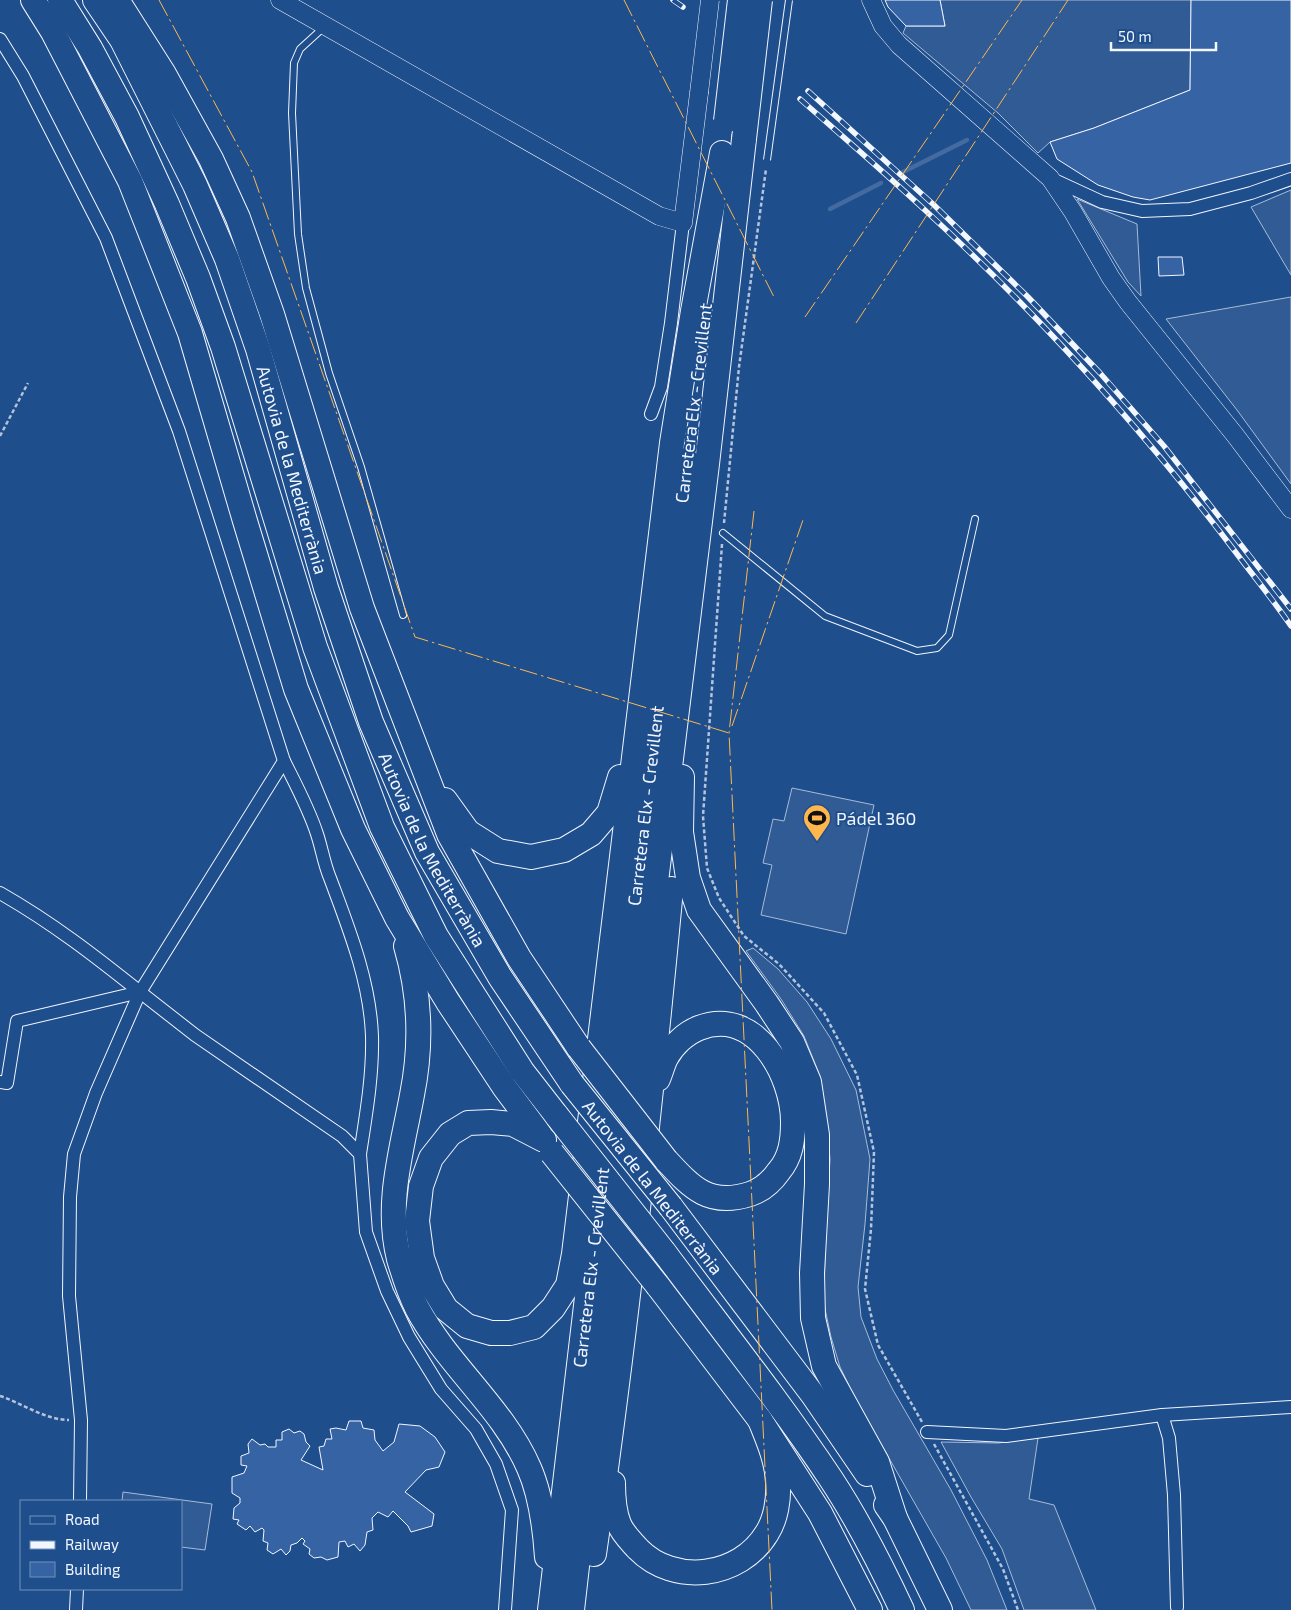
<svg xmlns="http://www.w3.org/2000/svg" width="1291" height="1610" font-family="'Exo 2',sans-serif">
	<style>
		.built { fill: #305b95; stroke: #a8bbd7 }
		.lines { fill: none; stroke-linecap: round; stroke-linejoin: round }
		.stream { stroke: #446ba0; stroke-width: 4.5 }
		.building { fill: #3563a3; stroke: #f2f6ff }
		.lane-casing { stroke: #f2f6ff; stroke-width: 8 }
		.street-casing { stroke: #f2f6ff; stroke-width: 14 }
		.secondary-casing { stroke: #f2f6ff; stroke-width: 19 }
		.highway-casing { stroke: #f2f6ff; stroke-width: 26 }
		.path { stroke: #b3c4dc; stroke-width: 2.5; stroke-dasharray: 4 2.5; stroke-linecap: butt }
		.lane { stroke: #1f4e8c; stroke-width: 6 }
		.street { stroke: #1f4e8c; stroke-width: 12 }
		.secondary { stroke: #1f4e8c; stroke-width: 18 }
		.highway { stroke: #1f4e8c; stroke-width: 24 }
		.rail-casing { stroke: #f2f6ff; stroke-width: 5.5 }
		.rail { stroke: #1f4e8c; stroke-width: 4; stroke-dasharray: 11; stroke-linecap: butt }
		.lane-bridge-casing { stroke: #f2f6ff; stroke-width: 8; stroke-linecap: butt }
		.secondary-bridge-casing { stroke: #f2f6ff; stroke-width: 19; stroke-linecap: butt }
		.highway-bridge-casing { stroke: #f2f6ff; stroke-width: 26; stroke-linecap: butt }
		.lane-bridge { stroke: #1f4e8c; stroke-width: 6 }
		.secondary-bridge { stroke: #1f4e8c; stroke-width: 18 }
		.highway-bridge { stroke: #1f4e8c; stroke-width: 24 }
		.power { stroke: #ffb74d; stroke-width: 1; stroke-dasharray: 18 4 2.5 4; stroke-linecap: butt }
		.labels { text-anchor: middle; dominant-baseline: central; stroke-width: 4; stroke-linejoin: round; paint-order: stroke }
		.street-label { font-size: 18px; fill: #f2f6ff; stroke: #1f4e8c }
		.poi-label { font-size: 18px; fill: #f2f6ff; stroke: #1f4e8c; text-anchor: start }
	</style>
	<rect width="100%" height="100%" fill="#1f4e8c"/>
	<!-- built -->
	<g class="built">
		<path d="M940,0H1191L1190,90L1094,128L1050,142L1038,153L998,113L903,33L906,26H945Z"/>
		<path d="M1291,190V275L1251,207Z"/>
		<path d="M1077,199L1137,224L1141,296L1128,282Z"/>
		<path d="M1291,297V484L1237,410L1166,319Z"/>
		<path d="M792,788L874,805L846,934L761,915L772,865L763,863L773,819L784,821Z"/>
		<path d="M753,948L778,969L807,1002L831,1039L856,1090L870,1159L865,1224L858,1287L861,1317L877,1359L893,1390L951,1490L987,1560L1007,1610H971L946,1558L857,1402L840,1367L831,1337L824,1304L825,1253L830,1159L826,1114L820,1076L804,1036L781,999L746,951Z"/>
		<path d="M1038,1438L1029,1499L1054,1505L1096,1610H1024L1002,1549L971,1497L941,1442L998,1443Z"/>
		<path d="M123,1492L212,1504L205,1550L181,1547V1501H122Z"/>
	</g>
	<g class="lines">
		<!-- stream -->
		<g class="stream">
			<path d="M899,174L967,140"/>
			<path d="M830,209L881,183"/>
		</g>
	</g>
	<!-- building -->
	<g class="building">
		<path d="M885,0H940L945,26H906L888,7Z"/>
		<path d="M1191,0H1291V163L1150,200L1133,197L1098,185L1057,159L1050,142L1094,128L1190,90Z"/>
		<path d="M1158,257H1182L1184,275L1159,276Z"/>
		<path d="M349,1421H361L363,1428L374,1430L375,1440L383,1451L394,1442L399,1424L420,1426L435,1437L445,1452L439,1467L426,1470L405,1492L434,1514L432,1526L411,1532L408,1526L393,1511L388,1517L378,1512L372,1518L373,1530L367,1532L365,1545L360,1551L354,1544L348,1547L345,1541L339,1542L338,1557L327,1560L321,1557L314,1558L309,1554L310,1549L303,1544L305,1541L302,1538L297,1543L291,1545L290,1551L286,1555L281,1549L273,1554L267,1550L268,1543L263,1541L264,1530L262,1528L255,1532L250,1526L246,1530L237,1524L239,1520L233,1519L234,1508L240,1503V1498L232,1493V1477L244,1473L247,1466L241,1465V1456L249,1453L248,1444L252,1439L260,1445L265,1444L268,1447H276V1440H282V1432L289,1429L294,1433L300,1431L304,1434L306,1442L310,1446L301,1460L323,1470L319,1447L324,1446L326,1439H332L330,1429L336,1428L346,1430Z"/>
	</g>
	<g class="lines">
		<!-- lane casing -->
		<g class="lane-casing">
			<g id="lane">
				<path d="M323,28L300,49L294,63L292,113L298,234L306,288L329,373L361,467L403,615"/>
				<path d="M723,533L825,616L917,651L937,648L949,635L975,519"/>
			</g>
		</g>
		<!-- street casing -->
		<g class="street-casing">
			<g id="street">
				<path d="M0,39L23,76L106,238L179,431L284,761L140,992C95,956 51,922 0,893"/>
				<path d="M1050,178L1102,202L1142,211L1190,209L1251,193L1291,179"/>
				<path d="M651,414L661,387L671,323L683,223"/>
				<path d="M284,761C296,785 309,809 317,834C322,849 324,864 330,878C349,929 370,981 372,1036C373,1075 366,1115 360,1154"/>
				<path d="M140,992L195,1035L342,1136L360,1154L366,1232L387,1291L409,1337L441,1389L476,1429L496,1464L512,1510L505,1610"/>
				<path d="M0,1082L7,1083L17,1021L140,992"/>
				<path d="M1162,1415L1169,1438L1174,1495L1177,1607"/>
				<path d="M927,1432L1006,1436L1162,1415L1291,1407"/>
				<path d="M80,1501L81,1420L69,1296L70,1197L74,1154L96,1093L140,992"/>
				<path d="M76,1610L77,1589"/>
			</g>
		</g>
		<!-- secondary casing -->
		<g class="secondary-casing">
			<g id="secondary">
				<path d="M280,0L659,216L683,223L699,93"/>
				<path d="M871,0L883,26L899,45L1050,178L1073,212L1111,278L1128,302L1235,435L1291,509"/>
			</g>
		</g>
		<!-- highway casing -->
		<g class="highway-casing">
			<g id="highway">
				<path d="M33,0L53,32L130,181L190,333L245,521L296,689L353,829L397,918L448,1002L505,1088L540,1135"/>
				<path d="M60,0L90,48L127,117L167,204L198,278L223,347L315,647L382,827L436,936L522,1071L557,1116"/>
				<path id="s1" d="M95,0L122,40L195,185L227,259L258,349L326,588L371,722L427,852L500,977L572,1084"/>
				<path d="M117,0L164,74L211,159L238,218L272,314L362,608L449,834L519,958L579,1048"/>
				<path d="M682,777L681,832L688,878L699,910L767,1004L792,1042L809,1082L817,1135V1184L812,1273L813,1318L824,1366L877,1462L895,1518"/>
				<path d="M445,800L468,832L498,851L531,857L564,850L591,834L609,813L620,777"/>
				<path d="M406,946C420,994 422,1045 412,1095C402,1150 385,1203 399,1259C404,1276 409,1292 417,1308C448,1366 503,1408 529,1468C541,1495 545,1528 547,1557"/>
				<path d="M658,1079C661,1072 663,1064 666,1058C673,1045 686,1033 699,1028C755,1006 793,1075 793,1122C793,1140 791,1157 779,1171C772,1181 762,1190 750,1194C709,1207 692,1188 666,1160"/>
				<path d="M544,1140L513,1124L491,1122L468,1123L450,1134L431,1158L421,1186L417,1221L422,1258L432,1286L446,1309L467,1326L491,1333H510L534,1327L553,1308L568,1285L574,1254L672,443L693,311L722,153"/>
				<path d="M671,1207L813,1395L867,1474"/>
				<path d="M664,1252C720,1327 779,1401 831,1479C858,1520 881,1565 902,1610"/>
				<path d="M658,1286L760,1420L820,1513L870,1610"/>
				<path d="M613,1483C613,1496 614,1512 619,1524C623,1534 631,1541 638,1549C674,1586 740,1578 767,1533C776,1519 779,1499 778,1482C777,1460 768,1440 760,1420"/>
				<path d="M886,1505L895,1518L940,1610"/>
				<path d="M594,1554C626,1333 650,1111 671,889"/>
				<path id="s2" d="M550,1610L686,460"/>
				<path d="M572,1610L644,980L707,464L744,139"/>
			</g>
		</g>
		<!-- path -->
		<g class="path">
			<path d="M0,436L28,383"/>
			<path d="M724,523L739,367L766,169"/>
			<path d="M722,544L703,816L707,868L719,898L744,936L779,964L824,1013L857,1075L874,1152L871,1229L865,1289L878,1345L922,1422"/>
			<path d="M0,1396C22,1403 45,1420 69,1420"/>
			<path d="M934,1444L1003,1569L1018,1610"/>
		</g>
		<!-- lane -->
		<use href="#lane" class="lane"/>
		<!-- street -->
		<use href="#street" class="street"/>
		<!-- secondary -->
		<use href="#secondary" class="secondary"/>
		<!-- highway -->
		<use href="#highway" class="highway"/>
		<!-- rail casing -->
		<g class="rail-casing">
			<g id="rail">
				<path d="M673,0L683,7"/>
				<path d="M808,91L934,205L1028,297L1100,373L1164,446L1291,609"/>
				<path d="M800,99C842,136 885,173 927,212C1040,316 1144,431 1237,554C1255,578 1274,601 1291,626"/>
			</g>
		</g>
		<!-- rail -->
		<use href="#rail" class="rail"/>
		<!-- lane-bridge casing -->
		<g class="lane-bridge-casing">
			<path id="lane-bridge" d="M767,160L789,0"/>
		</g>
		<!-- secondary-bridge casing -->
		<g class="secondary-bridge-casing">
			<path id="secondary-bridge" d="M699,93L710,0"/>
		</g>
		<!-- highway-bridge casing -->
		<g class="highway-bridge-casing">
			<g id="highway-bridge">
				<path d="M726,121L740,0"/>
				<path d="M744,139L760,0"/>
				<path d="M579,1048L666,1160"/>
				<path d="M572,1084L671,1207"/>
				<path d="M557,1116L664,1252"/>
				<path d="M552,1153L658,1286"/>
			</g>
		</g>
		<!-- lane-bridge -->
		<use href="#lane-bridge" class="lane-bridge"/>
		<!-- secondary-bridge -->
		<use href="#secondary-bridge" class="secondary-bridge"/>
		<!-- highway-bridge -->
		<use href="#highway-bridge" class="highway-bridge"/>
		<!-- power -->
		<g class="power">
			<path d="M159,0L252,172L415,637L729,733"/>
			<path d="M624,0L774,297"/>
			<path d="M805,317L1022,0"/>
			<path d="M856,323L1068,0"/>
			<path d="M754,511L729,733L772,1610"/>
			<path d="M732,726L804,517"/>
		</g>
	</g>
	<!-- icons -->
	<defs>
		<g id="stadium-pin" transform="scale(1.4375)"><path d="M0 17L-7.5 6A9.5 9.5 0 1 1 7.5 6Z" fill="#ffb74d" stroke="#1f4e8c"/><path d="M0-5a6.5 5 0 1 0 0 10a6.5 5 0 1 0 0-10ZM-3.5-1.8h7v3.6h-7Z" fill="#111"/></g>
	</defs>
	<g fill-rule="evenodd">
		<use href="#stadium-pin" x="817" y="818"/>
	</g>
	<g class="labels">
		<!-- street labels -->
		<g class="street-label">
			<text transform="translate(693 403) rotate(-83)">Carretera Elx - Crevillent</text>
			<text stroke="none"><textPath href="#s1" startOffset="512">Autovia de la Mediterrània</textPath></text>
			<text stroke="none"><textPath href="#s2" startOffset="810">Carretera Elx - Crevillent</textPath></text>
			<text stroke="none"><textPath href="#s1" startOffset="918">Autovia de la Mediterrània</textPath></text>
			<text transform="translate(653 1187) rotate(52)">Autovia de la Mediterrània</text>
			<text stroke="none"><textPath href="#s2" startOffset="345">Carretera Elx - Crevillent</textPath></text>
		</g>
		<!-- poi labels -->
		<g class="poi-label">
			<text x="836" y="818">Pádel 360</text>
		</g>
	</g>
	<!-- legend -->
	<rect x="20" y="1500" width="162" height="90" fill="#1f4e8c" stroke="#7391ba"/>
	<rect x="30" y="1516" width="25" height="8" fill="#1f4e8c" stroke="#7391ba"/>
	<text x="65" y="1525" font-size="15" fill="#f2f6ff">Road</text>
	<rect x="30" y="1541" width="25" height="8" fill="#f2f6ff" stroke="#7391ba"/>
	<text x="65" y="1550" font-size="15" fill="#f2f6ff">Railway</text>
	<rect x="30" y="1562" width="25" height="15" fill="#3563a3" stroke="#7391ba"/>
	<text x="65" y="1575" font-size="15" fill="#f2f6ff">Building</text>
	<!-- scale -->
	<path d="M1111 42v8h105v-8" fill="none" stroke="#f2f6ff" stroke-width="2.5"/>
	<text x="1118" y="42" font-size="15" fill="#f2f6ff" stroke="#1f4e8c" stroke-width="4" paint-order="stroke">50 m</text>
</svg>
